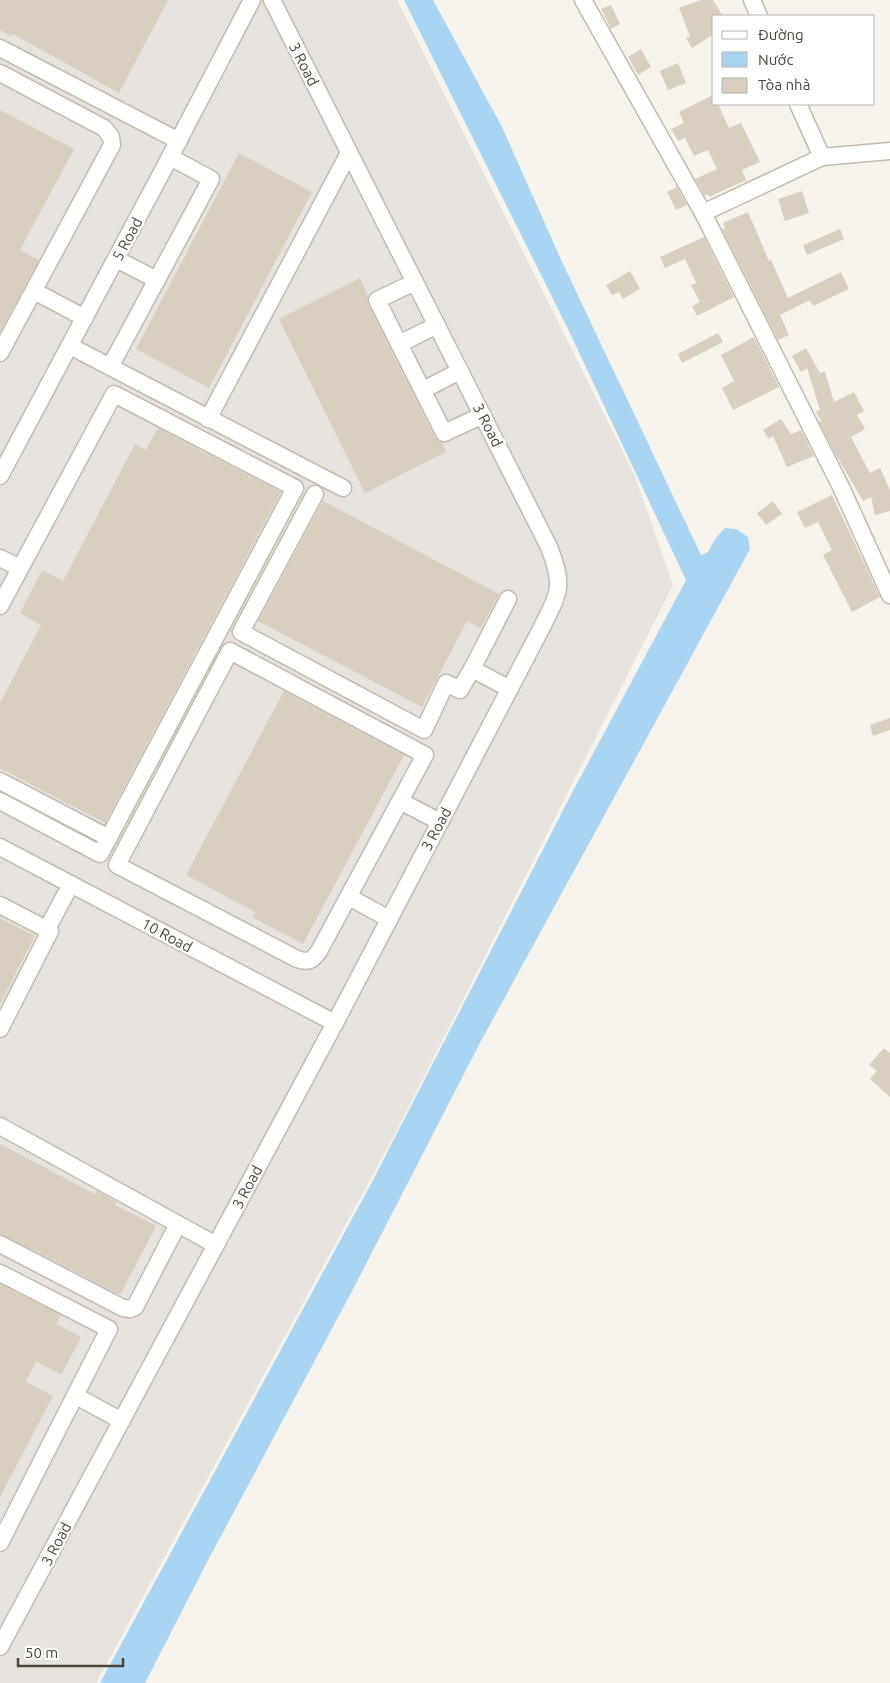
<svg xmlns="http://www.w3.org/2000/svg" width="890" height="1683" font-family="Ubuntu,sans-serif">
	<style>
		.industrial { fill: #e6e2dd }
		.water { fill: #a9d4f2 }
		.building { fill: #d8cfc1 }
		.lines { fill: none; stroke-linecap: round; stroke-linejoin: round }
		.minor-casing { stroke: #c2bbae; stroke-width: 19 }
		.minor { stroke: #fff; stroke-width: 16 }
		.labels { text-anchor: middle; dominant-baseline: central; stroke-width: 5; stroke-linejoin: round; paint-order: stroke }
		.street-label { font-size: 15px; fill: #4b4439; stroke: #fff }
	</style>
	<rect width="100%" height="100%" fill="#f6f3ec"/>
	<!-- industrial -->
	<path class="industrial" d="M0,0H397L635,476L673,585L394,1136L96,1683H0Z"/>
	<!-- water -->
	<path class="water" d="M404,0H433L502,127L563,264L701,555L708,552L716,538L725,528L736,529L748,537L750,549L481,1041L351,1293L206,1564L145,1683H100L372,1182L572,793L686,580L568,329Z"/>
	<!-- building -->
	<g class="building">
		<path d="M0,0H168L119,93L13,34L12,37L0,30Z"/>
		<path d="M701,0H713L723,16H714V34L692,48L686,38L690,36L679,8Z"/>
		<path d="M611,5L620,24L611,29L601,9Z"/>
		<path d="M641,49L651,67L638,75L628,57Z"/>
		<path d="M678,63L686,83L668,90L660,71Z"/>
		<path d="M713,95L714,104H718L729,128L741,123L760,162L742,170L746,180L709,197L708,194L705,196L695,179L717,169L708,150L694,156L685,138L678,141L671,129L684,123L679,112Z"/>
		<path d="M0,110L74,149L20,250L39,260L0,332Z"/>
		<path d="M239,153L312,192L209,388L136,349Z"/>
		<path d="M677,187L687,205L676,210L667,192Z"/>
		<path d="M802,191L809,213L785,221L778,199Z"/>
		<path d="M748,212L769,261L771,260L788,298L841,272L849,289L813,306L810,300L780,315L789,335L778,340L722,229L725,228L723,223Z"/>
		<path d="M840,229L844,239L807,255L803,245Z"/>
		<path d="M704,237L734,297L697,316L692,306L700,302L691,285L696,283L685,259L665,268L660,257Z"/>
		<path d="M630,271L640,289L623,299L619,292L612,295L606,285Z"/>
		<path d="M360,278L368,296V304L435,438L442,442L446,452L365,493L279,319Z"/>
		<path d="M718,333L723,342L682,363L678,354Z"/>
		<path d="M754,337L779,387L733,410L722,388L734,381L721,355Z"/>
		<path d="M806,348L820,373L825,372L834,402L854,392L864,411L857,415L865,429L851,437L870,473L880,468L890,490V511L875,515L871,497L863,501L832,448L819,422L821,421L816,412L820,410L807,368L801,372L792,356Z"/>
		<path d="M781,419L791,434L801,430L814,456L787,467L773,436L769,439L763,430Z"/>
		<path d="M158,428L281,492L105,823L0,768V703L41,625L20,613L42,570L63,581L135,444L146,450Z"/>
		<path d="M832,495L880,597L852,612L823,555L832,550L818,522L805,528L797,512Z"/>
		<path d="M323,501L499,594L481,628L467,621L422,707L258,621Z"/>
		<path d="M773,501L782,514L766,525L757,513Z"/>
		<path d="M284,691L404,755L303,944L252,917L255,912L186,875Z"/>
		<path d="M890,718V730L873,736L870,725Z"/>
		<path d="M0,918L35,936L0,1004Z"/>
		<path d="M884,1048L890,1053V1097L870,1079L877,1071L869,1065Z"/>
		<path d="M0,1144L95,1194L97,1191L117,1202L115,1205L156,1226L120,1295L0,1233Z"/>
		<path d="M0,1284L61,1315L56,1324L81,1337L61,1375L36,1361L26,1382L53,1396L0,1497Z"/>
	</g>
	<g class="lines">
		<!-- minor casing -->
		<g class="minor-casing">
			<g id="minor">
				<path d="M583,0L703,213L841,487L890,595"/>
				<path d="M752,0L759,16"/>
				<path d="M0,48L179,141"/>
				<path d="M0,73L104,128L111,137L112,145L0,353"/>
				<path d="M798,104L822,157"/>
				<path d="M703,213L822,157L890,151"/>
				<path d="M116,259L157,280"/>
				<path d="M415,282L377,300L444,433L483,415"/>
				<path d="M34,291L85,318"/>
				<path d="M399,344L437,325"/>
				<path d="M70,346L343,488"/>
				<path d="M110,367L211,179L170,157"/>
				<path d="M423,390L460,371"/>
				<path d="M208,419L349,153"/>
				<path d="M0,476L170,157L252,0"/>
				<path d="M315,494L241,632L424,730L446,683L460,690L472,669"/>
				<path d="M0,558L20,568"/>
				<path d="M508,599L472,669L510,689"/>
				<path d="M0,606L114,394L295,488L100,854L0,801"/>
				<path d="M0,781L109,838"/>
				<path d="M400,801L319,951C312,961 308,963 297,959L117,865L230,651L425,755L400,801L440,822"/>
				<path d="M0,847L335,1023"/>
				<path d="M349,897L389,919"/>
				<path d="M0,905L50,931L0,1029"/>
				<path d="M47,929L71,884"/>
				<path d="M0,1126L216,1245"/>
				<path d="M0,1244L123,1308L130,1309L135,1307L178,1224"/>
				<path d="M0,1273L109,1329L0,1543"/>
				<path d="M76,1396L122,1421"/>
				<path d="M0,1647L335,1023L542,627C560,591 564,586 549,547L272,0"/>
			</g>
		</g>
		<!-- minor -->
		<use href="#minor" class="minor"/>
	</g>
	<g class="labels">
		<!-- street labels -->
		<g class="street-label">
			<text transform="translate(304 64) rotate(63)">3 Road</text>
			<text transform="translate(127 239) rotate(-62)">5 Road</text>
			<text transform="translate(488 425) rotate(63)">3 Road</text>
			<text transform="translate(436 829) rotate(-62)">3 Road</text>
			<text transform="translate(167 935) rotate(28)">10 Road</text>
			<text transform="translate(247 1187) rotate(-62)">3 Road</text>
			<text transform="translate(56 1544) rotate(-62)">3 Road</text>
		</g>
	</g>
	<!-- legend -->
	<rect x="712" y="15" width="162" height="90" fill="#ffffff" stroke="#b7b4b0"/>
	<rect x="722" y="31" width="25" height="8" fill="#ffffff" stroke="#b7b4b0"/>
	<text x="758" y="40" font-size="15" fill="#4b4439">Đường</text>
	<rect x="722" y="52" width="25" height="15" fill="#a9d4f2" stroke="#b7b4b0"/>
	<text x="758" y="65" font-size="15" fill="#4b4439">Nước</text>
	<rect x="722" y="78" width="25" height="15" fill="#d8cfc1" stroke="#b7b4b0"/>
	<text x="758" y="90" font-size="15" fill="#4b4439">Tòa nhà</text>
	<!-- scale -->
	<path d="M18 1658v8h105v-8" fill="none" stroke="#4b4439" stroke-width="2.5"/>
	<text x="25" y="1658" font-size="15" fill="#4b4439" stroke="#ffffff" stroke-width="4" paint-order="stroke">50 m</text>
</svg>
